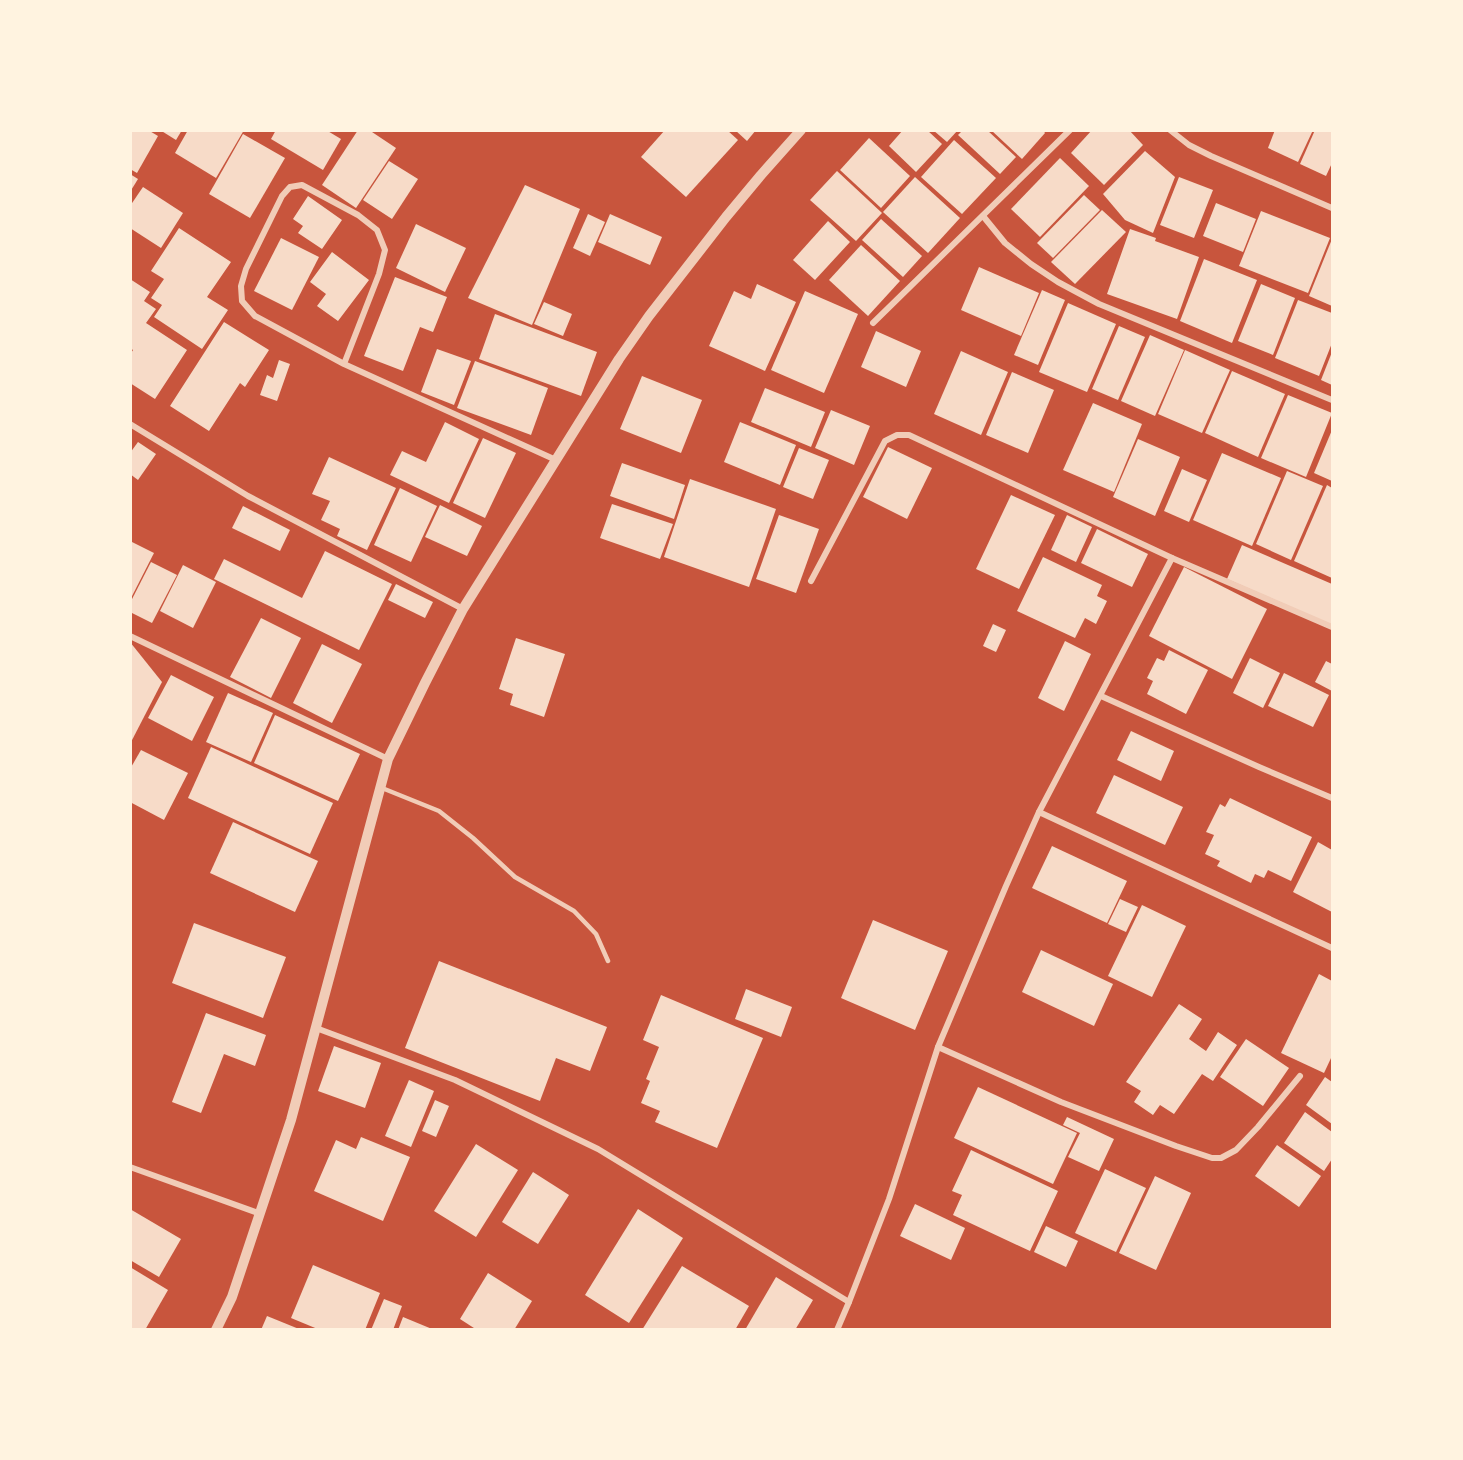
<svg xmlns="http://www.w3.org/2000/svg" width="1463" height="1460" font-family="Arial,sans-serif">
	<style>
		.building { fill: #f7dbc8 }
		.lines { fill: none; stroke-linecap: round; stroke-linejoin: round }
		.service { stroke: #f1ccb7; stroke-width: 4.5 }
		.minor { stroke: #f1ccb7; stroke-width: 6 }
		.tertiary { stroke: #f1ccb7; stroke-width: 10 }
	</style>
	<rect width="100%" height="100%" fill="#c8553d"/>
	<!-- building -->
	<g class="building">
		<path d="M130,130H148L158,136L137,173L130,169Z"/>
		<path d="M160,130H182L176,140Z"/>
		<path d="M188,130H244L216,178L175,153Z"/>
		<path d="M276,130H326L341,139L323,170L271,139Z"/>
		<path d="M358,130H369L396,148L356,208L322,185Z"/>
		<path d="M665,130H727L738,140L686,197L641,157Z"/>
		<path d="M735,130H756L747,141Z"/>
		<path d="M903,130H927L942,144L916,172L889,146Z"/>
		<path d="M933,130H958L947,142Z"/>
		<path d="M963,130H987L1016,157L1000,174L958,135Z"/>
		<path d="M991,130H1043L1045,133L1022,159Z"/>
		<path d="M1092,130H1129L1143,145L1104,185L1071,153Z"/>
		<path d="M1275,130H1313L1298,162L1268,148Z"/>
		<path d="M1315,130H1332V163L1326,176L1300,164Z"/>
		<path d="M243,134L285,158L250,218L209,194Z"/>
		<path d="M869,138L910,176L881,208L840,170Z"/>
		<path d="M954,140L996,178L962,214L921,177Z"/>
		<path d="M1145,151L1175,177L1153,233L1125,220L1103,194Z"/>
		<path d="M1060,158L1089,186L1040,237L1011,209Z"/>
		<path d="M389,161L418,179L392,219L363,200Z"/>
		<path d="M837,171L882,213L856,241L810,200Z"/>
		<path d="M130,174L138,179L130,192Z"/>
		<path d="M915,177L960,218L928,253L883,212Z"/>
		<path d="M1179,177L1213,190L1194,238L1160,225Z"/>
		<path d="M525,185L580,209L532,325L468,298Z"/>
		<path d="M143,187L183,213L161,248L130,228V206Z"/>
		<path d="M1084,195L1100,210L1053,258L1037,243Z"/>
		<path d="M308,196L342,220L322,249L298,233L303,226L293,219Z"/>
		<path d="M1216,203L1256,219L1243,252L1203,236Z"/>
		<path d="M1102,210L1126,232L1075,284L1051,262Z"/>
		<path d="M1261,211L1330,238L1308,293L1239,266Z"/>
		<path d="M588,214L605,222L590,256L573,248Z"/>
		<path d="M610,214L662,237L650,265L598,242Z"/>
		<path d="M881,219L922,256L903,277L862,240Z"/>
		<path d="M828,221L850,242L815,280L793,260Z"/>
		<path d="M416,224L466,248L445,292L396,268Z"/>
		<path d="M179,228L231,262L207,297L228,310L202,349L154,317L162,305L151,298L164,279L151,271Z"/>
		<path d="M1130,229L1156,238L1155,241L1199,257L1177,319L1107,294Z"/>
		<path d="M281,238L319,257L292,310L254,291Z"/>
		<path d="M1332,239V306L1309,296Z"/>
		<path d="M861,245L900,281L868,316L829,280Z"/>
		<path d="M332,252L369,280L338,321L317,306L326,294L310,282Z"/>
		<path d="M1204,259L1257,280L1232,343L1180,321Z"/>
		<path d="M979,267L1039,293L1021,336L961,310Z"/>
		<path d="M395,277L447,297L433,332L420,327L403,371L364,356Z"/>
		<path d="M130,279L150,292L144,301L156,309L146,323L187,350L155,399L130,383V355L133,350L130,348Z"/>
		<path d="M757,284L796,302L765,371L709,346L734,291L751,299Z"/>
		<path d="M1261,284L1295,298L1273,355L1238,341Z"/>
		<path d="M1042,290L1065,300L1038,365L1014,355Z"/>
		<path d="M805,291L858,314L824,393L771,370Z"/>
		<path d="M1298,300L1332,313V343L1319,376L1275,358Z"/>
		<path d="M544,302L572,314L563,336L534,324Z"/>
		<path d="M1068,303L1116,324L1087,392L1039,372Z"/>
		<path d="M495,314L597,352L581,396L479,359Z"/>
		<path d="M224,322L269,350L245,387L240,383L209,431L170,406Z"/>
		<path d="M1119,326L1145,337L1118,400L1092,389Z"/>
		<path d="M876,331L921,351L906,387L861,367Z"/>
		<path d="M1150,335L1184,350L1155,416L1121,401Z"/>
		<path d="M437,349L471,361L454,405L421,392Z"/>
		<path d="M1185,350L1230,370L1202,433L1158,414Z"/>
		<path d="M961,351L1008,372L981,435L934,414Z"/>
		<path d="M1332,352V385L1321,380Z"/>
		<path d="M279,360L290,364L277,401L260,395L267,375L273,378Z"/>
		<path d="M475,361L548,388L531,435L457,408Z"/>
		<path d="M1232,371L1285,394L1258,457L1205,433Z"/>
		<path d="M1012,372L1054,390L1028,453L986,435Z"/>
		<path d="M642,376L702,400L681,453L620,429Z"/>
		<path d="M765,388L825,412L811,447L751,422Z"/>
		<path d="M1288,395L1332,413L1306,477L1261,458Z"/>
		<path d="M1093,403L1142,424L1114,492L1063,470Z"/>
		<path d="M831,410L870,426L854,465L815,448Z"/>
		<path d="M445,422L479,439L449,503L390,475L402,451L426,462Z"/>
		<path d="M740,422L796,445L780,485L724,462Z"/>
		<path d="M1332,430V481L1314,473Z"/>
		<path d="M483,438L516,453L485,518L453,503Z"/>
		<path d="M1138,439L1180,457L1155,516L1113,497Z"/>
		<path d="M138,442L156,454L138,480L130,474V453Z"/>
		<path d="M888,447L932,468L907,519L863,497Z"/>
		<path d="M799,448L829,460L813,499L783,487Z"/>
		<path d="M1222,453L1281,478L1252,546L1193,520Z"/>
		<path d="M329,457L396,488L367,550L337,536L340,529L321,520L330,501L312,494Z"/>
		<path d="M622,463L685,485L674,519L610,496Z"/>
		<path d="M1182,469L1207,480L1189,522L1164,511Z"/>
		<path d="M1287,471L1323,486L1291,560L1256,544Z"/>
		<path d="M690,479L776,509L749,587L664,557Z"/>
		<path d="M1327,485L1332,488V578L1294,561Z"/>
		<path d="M400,488L437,506L411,562L374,545Z"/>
		<path d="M1011,495L1055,515L1019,589L976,569Z"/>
		<path d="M612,504L673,524L660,559L600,538Z"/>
		<path d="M440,505L482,526L467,556L425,537Z"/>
		<path d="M243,506L290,530L280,551L232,528Z"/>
		<path d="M779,515L819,529L796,593L756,579Z"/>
		<path d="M1067,515L1092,527L1076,562L1051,550Z"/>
		<path d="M1097,529L1148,554L1132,587L1081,563Z"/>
		<path d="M130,541L154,553L130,600Z"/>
		<path d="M1242,545L1332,584V625L1227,579Z"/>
		<path d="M325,551L392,584L359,650L214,579L224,559L302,598Z"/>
		<path d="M1043,557L1102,585L1097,596L1107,601L1096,624L1085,618L1075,638L1017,611Z"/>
		<path d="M151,562L177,575L152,623L130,612V603Z"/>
		<path d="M183,565L216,582L193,628L160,611Z"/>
		<path d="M1184,567L1267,609L1232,679L1149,636Z"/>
		<path d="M396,584L433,602L425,618L388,600Z"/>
		<path d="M261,618L301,638L271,698L230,677Z"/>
		<path d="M993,624L1006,630L996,652L983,646Z"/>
		<path d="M516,638L565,654L544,717L510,705L513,694L499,689Z"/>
		<path d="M1065,641L1091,654L1064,711L1038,698Z"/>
		<path d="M130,642L162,682L130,744Z"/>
		<path d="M322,644L362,664L332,723L293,703Z"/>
		<path d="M1169,650L1208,670L1186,714L1147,694L1153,681L1147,678L1157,658L1164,661Z"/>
		<path d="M1250,658L1280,673L1263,708L1233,693Z"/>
		<path d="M1326,661L1332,664V691L1315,682Z"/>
		<path d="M1284,673L1329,695L1313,727L1268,706Z"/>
		<path d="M171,675L214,697L192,741L148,718Z"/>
		<path d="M228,693L273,713L251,762L206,742Z"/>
		<path d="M275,715L360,754L338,801L254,763Z"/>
		<path d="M1131,731L1174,751L1161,781L1117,760Z"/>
		<path d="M211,747L333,803L310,854L188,798Z"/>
		<path d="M141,750L188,773L164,820L130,802V769Z"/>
		<path d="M1114,775L1183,807L1165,845L1096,813Z"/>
		<path d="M1230,798L1312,837L1291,881L1268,870L1264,878L1255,874L1251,883L1217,866L1220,861L1205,854L1214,835L1206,832L1220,804L1225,807Z"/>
		<path d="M233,822L318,861L295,912L210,873Z"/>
		<path d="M1318,842L1332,850V912L1293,892Z"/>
		<path d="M1052,846L1127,881L1107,923L1032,888Z"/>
		<path d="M1120,899L1138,907L1126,932L1108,924Z"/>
		<path d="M1142,905L1186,926L1152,997L1108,976Z"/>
		<path d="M873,920L948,951L915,1030L841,998Z"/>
		<path d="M194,923L286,957L263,1018L172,983Z"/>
		<path d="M1041,950L1113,984L1094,1026L1022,992Z"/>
		<path d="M439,961L607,1027L590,1071L556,1058L540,1101L405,1048Z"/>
		<path d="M1319,974L1332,981V1056L1324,1073L1281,1053Z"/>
		<path d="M746,989L792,1007L781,1037L735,1019Z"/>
		<path d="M661,995L763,1038L717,1148L655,1122L660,1111L641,1103L650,1081L646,1079L659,1047L643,1040Z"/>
		<path d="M1179,1004L1202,1019L1189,1039L1206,1051L1218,1032L1237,1045L1213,1081L1202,1074L1174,1114L1160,1105L1153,1115L1134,1102L1141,1091L1126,1082Z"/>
		<path d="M206,1013L266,1035L255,1066L224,1054L201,1113L172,1102Z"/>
		<path d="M1246,1039L1289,1068L1263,1106L1220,1077Z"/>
		<path d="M334,1046L381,1063L365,1108L318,1091Z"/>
		<path d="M1325,1077L1332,1082V1124L1306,1105Z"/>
		<path d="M409,1080L434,1091L411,1147L385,1136Z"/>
		<path d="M978,1087L1077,1133L1053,1184L954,1138Z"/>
		<path d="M435,1100L449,1106L436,1137L422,1131Z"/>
		<path d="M1305,1112L1332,1132V1159L1324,1171L1284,1143Z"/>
		<path d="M1067,1117L1114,1139L1099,1171L1068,1157L1080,1133L1063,1125Z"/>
		<path d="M361,1137L410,1157L383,1221L314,1191L336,1140L356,1149Z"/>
		<path d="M476,1144L518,1170L476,1237L434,1211Z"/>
		<path d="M1277,1145L1321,1176L1299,1207L1255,1176Z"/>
		<path d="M971,1150L1058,1191L1030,1251L953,1215L962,1195L952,1191Z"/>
		<path d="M1105,1169L1146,1188L1116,1252L1075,1233Z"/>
		<path d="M533,1172L569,1195L538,1244L502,1222Z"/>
		<path d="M1155,1176L1191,1193L1156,1270L1119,1253Z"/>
		<path d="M915,1204L965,1228L951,1260L900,1236Z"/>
		<path d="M130,1209L181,1239L159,1277L130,1260Z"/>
		<path d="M638,1209L683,1238L629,1323L585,1295Z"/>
		<path d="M1046,1226L1078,1241L1066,1267L1034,1252Z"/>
		<path d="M313,1265L380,1293L365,1330H320L291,1318Z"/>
		<path d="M682,1266L749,1306L735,1330H642Z"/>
		<path d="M130,1267L168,1290L145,1330H130Z"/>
		<path d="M488,1273L532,1301L514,1330H477L460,1319Z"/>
		<path d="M776,1277L813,1300L795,1330H745Z"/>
		<path d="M384,1299L402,1306L393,1330H371Z"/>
		<path d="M267,1316L299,1329V1330H261Z"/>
		<path d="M403,1317L432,1329V1330H398Z"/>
	</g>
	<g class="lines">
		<!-- service -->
		<path class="service" d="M382,788L439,811L473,838L515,877L574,911L596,934L608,961"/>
		<!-- minor -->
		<g class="minor">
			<path d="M1170,130L1189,145L1211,156L1332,208"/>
			<path d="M983,216L1005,243L1031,264L1058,282L1099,304L1332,400"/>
			<path d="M873,323L1070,130"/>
			<path d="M344,364L379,274L385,250L377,230L358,215L302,185L290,187L282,196L246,269L241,286L242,301L255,316L344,364L556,460"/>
			<path d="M130,424L248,496L463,609"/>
			<path d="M811,581L885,441L897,435H909L1172,558L1332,627"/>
			<path d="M130,636L388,759"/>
			<path d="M1101,696L1259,767L1332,798"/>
			<path d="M1039,812L1332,948"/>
			<path d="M316,1028L455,1080L598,1149L849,1302"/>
			<path d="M938,1047L1061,1102L1176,1146L1212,1158H1221L1236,1150L1258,1127L1300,1076"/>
			<path d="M130,1167L261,1214"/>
			<path d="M837,1330L849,1302L889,1199L938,1047L1006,886L1039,812L1172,558"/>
		</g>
		<!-- tertiary -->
		<path class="tertiary" d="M216,1330L232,1297L291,1120L388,759L425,683L463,609L619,359L649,316L726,217L761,175L801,130"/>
	</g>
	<!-- border -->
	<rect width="1463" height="1460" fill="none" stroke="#fff3e0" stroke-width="264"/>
</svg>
